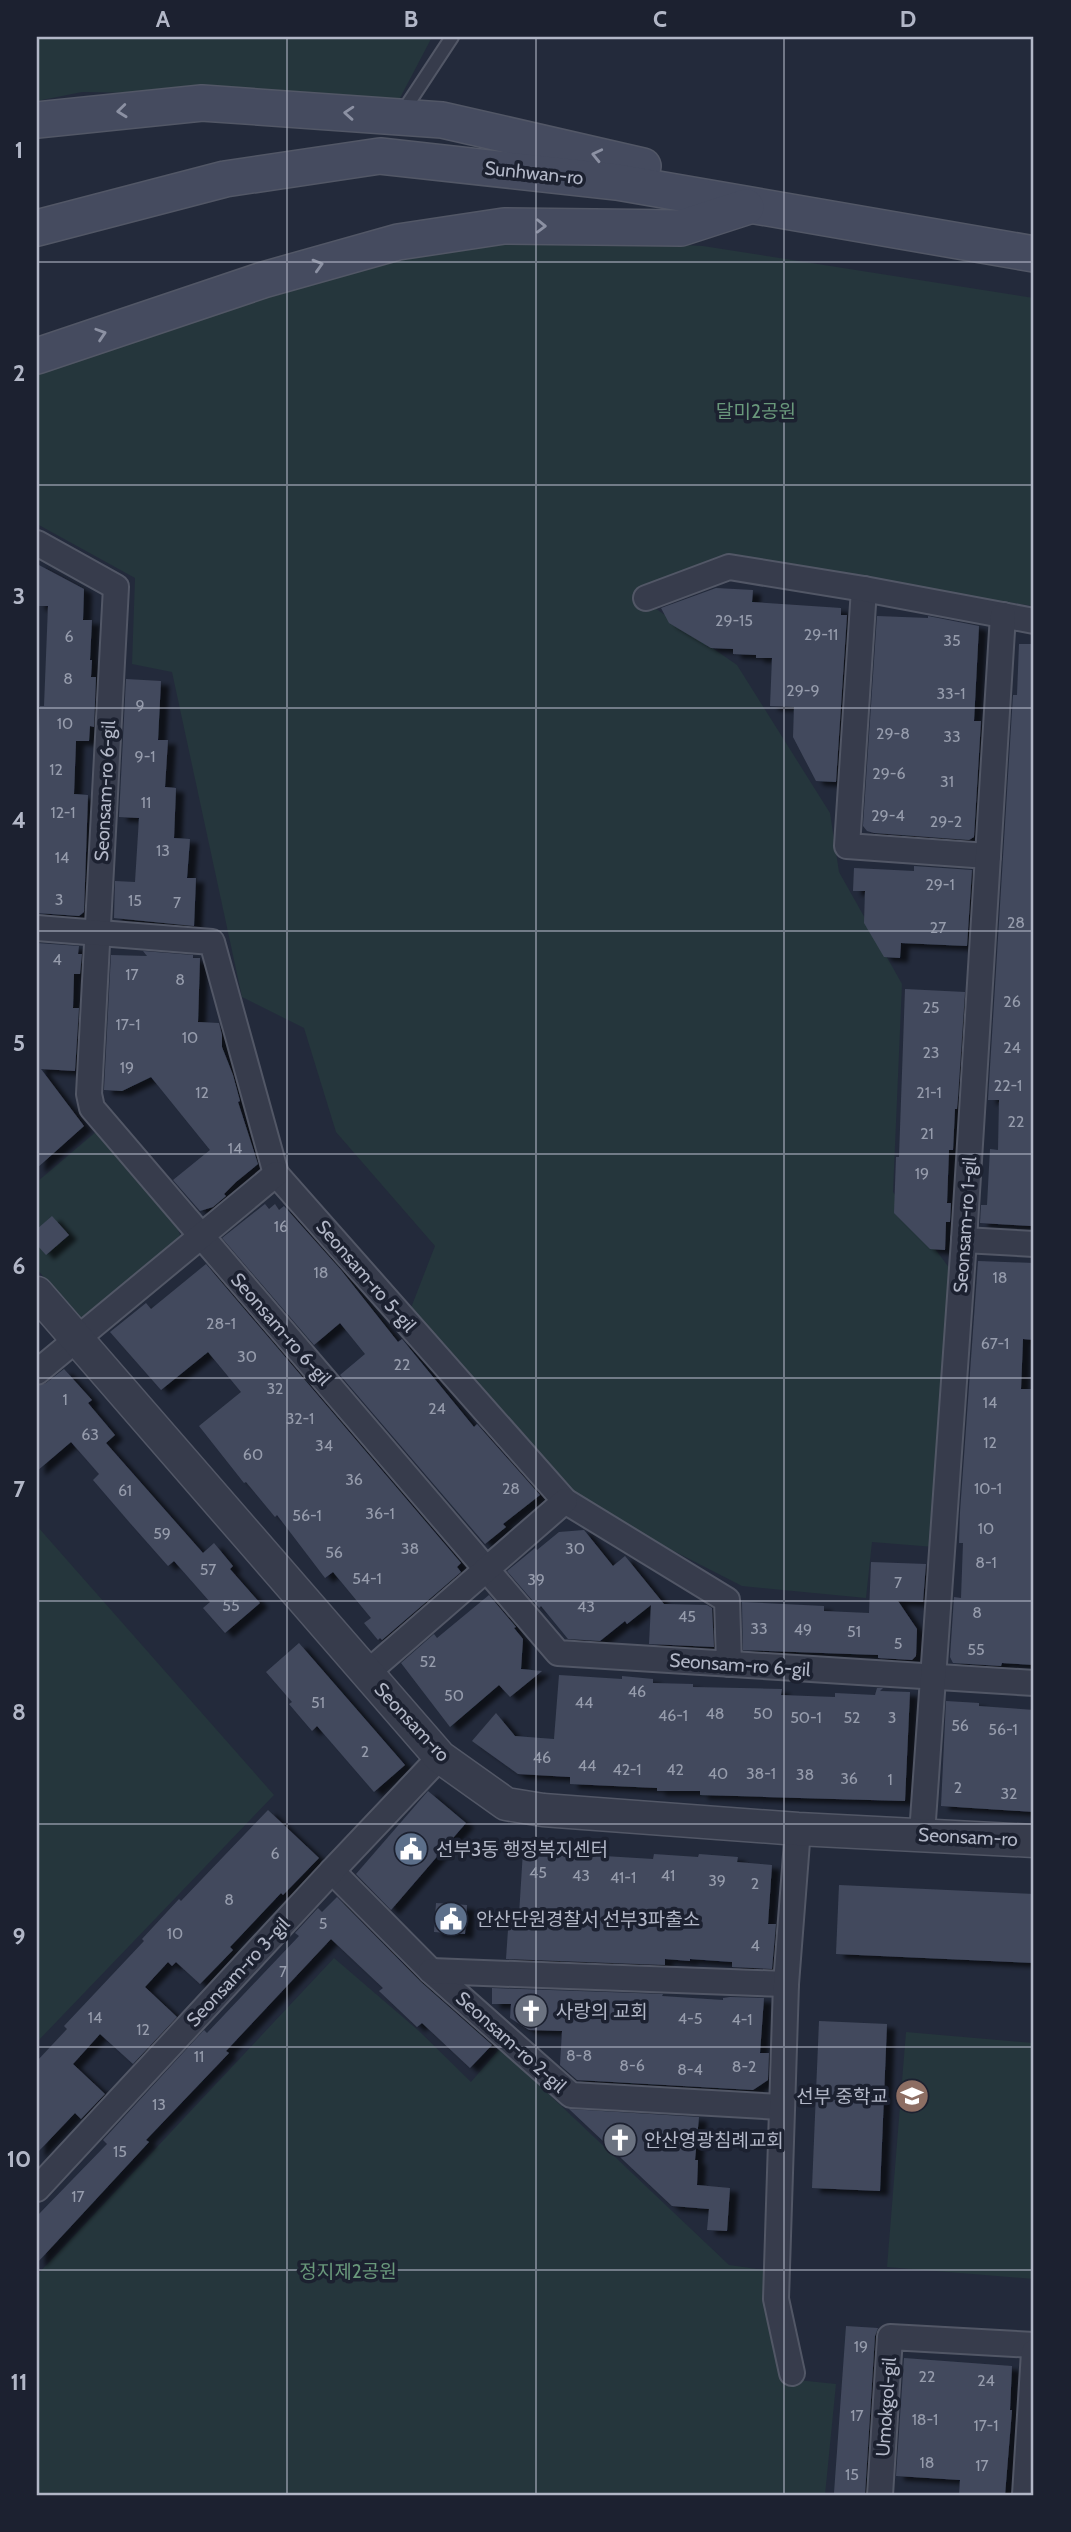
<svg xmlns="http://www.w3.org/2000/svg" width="1071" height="2532" font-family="Cabin,'Noto Sans KR',sans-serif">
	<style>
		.green { fill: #25363c }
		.building { fill: #42495d; filter: url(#shadow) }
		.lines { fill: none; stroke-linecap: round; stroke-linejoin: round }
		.service-casing { stroke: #525766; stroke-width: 16 }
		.minor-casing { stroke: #525766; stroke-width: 28 }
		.tertiary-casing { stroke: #525766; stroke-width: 35 }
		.secondary-casing { stroke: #525766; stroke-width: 38 }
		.service { stroke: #373c4c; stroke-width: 12 }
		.minor { stroke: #373c4c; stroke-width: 24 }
		.tertiary { stroke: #373c4c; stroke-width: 32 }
		.secondary { stroke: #454b5f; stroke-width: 35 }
		.oneway { stroke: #8c91a3 }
		.grid { fill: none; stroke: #b2b7c7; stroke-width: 2; stroke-opacity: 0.55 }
		.labels { text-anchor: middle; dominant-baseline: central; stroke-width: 7; stroke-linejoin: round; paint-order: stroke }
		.number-label { font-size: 16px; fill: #969cac }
		.street-label { font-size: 19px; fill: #b2b7c7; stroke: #1c2130 }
		.park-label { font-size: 19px; fill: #69987b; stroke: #1c2130 }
		.poi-label { font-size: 19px; fill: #b2b7c7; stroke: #1c2130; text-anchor: start }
		.neatline { fill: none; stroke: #b2b7c7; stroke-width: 2.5 }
		.grid-label { font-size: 23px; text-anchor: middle; font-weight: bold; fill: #b2b7c7 }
	</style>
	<defs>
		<filter id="shadow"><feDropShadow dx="8" dy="4.5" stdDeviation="2" flood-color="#0009"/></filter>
	</defs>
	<rect width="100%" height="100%" fill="#232a3b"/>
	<!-- green -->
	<g class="green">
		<path d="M37,37H432L400,98L82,92L37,101Z"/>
		<path d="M492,235L703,246L1034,298V606L726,563L639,597L737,665L830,813L839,872L902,984L893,1192L950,1269L934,1547L872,1542L866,1598L742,1586L578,1502L409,1313L435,1246L336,1132L304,1028L242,997L172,672L132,664L135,578L37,524V371L257,294Z"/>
		<path d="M98,1130L175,1220L180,1235L174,1250L84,1325L37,1269V1182Z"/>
		<path d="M37,1526L274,1795L37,2042Z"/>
		<path d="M334,1958L419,2031L471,2082L500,2048L729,2265L770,2271L788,2379L836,2384L825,2495H37V2275Z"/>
		<path d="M906,2032L1034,2043V2279L887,2267Z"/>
	</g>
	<!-- building -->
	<g class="building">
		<path d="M37,564L84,589L83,620H92L90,660H92L91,677H96L94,727L90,726L89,741H76L74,794L88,795L84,912L79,916L37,913V791L40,706H44L48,606H37Z"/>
		<path d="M716,588L753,590L752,602L841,608V615H847L836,782L816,781L793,737L794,707L770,706L772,658H756V655L733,654V649L711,648L669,623L661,608Z"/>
		<path d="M877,616L928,618V616L979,626L974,721H981L974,837L969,840L874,833L867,831L863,826Z"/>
		<path d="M1019,644H1034V1162L1031,1226L980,1223L981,1205H987L990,1149L998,1150L999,1100H988L1013,695H1017Z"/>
		<path d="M126,679L161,681L158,740H168L165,787L176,788L174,838L190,839L187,878H196L194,926L114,918L115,881L135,882L139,818L119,817Z"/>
		<path d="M914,866L972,870L967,946L901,943L900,958L884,957L864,923L865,891H853L854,868L914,871Z"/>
		<path d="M37,943L79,946L78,954H82L80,974H74L73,1008H79L75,1071L41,1069L84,1126L37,1168Z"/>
		<path d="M143,951L193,955V958H200L198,1022L219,1023L222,1035V1047L233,1075L240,1101L238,1102L258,1164L236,1182L224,1194L226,1196L213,1207L200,1211L173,1180L210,1150L151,1077L122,1091L104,1090L111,955L147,956Z"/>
		<path d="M905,989L965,992L958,1098L957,1109H955L953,1150H949L947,1203H951L950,1222H946L945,1250L930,1249L894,1213L896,1157H899Z"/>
		<path d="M265,1204L269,1209L275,1204L279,1210L284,1206L341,1270L398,1342L402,1339L474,1427L477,1424L540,1495L503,1524L506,1527L485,1544L340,1375L365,1354L340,1323L314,1345L222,1238Z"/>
		<path d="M52,1216L69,1235L46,1255L37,1245V1229Z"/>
		<path d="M978,1261L1034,1263V1340L1023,1339L1021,1389H1034V1665L1002,1663L1001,1666L953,1663L950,1657L954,1597L961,1598L963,1543H959L960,1512Z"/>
		<path d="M206,1264L461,1563L457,1567L461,1572L382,1640L380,1638L378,1640L364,1623L371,1618L333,1572L325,1578L277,1515L275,1517L246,1482L244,1483L199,1426L241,1392L208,1352L161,1390L110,1332L146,1303L151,1309Z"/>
		<path d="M64,1369L92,1400L88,1403L115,1435L106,1443L203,1553L214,1543L233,1566L230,1569L260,1603L225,1633L203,1608L210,1602L174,1561L168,1566L130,1523L93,1480L99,1474L71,1442L37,1471V1386L46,1383Z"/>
		<path d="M584,1530L613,1566L625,1556L664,1604L707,1605L712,1608L714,1647L649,1644L651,1605L627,1624L625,1621L600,1641L568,1639L541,1606L539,1608L507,1571L535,1548L537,1550L559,1532Z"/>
		<path d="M871,1562L926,1564L923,1602L898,1601L917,1629L916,1656L912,1660L878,1658V1655L743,1650L742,1602L824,1606V1611L869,1613Z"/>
		<path d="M489,1595L516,1627L514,1628L523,1639L521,1669L542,1671L510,1697L499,1685L450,1727L401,1663L434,1634L437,1638Z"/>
		<path d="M299,1643L405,1765L374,1792L317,1726L312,1731L289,1704L292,1702L266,1672Z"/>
		<path d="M559,1675L622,1679V1676L653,1679V1683L693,1684V1687L782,1689L781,1695L835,1697V1693L875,1695L877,1688H883L880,1691L910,1692L905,1801L700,1795V1791H657V1788L570,1784V1777L518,1774L472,1741L496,1713L515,1736L554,1739Z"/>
		<path d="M946,1701L979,1703V1706L1034,1710V1812L941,1806Z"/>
		<path d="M428,1791L466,1823L391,1910L356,1874Z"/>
		<path d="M268,1810L319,1858L283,1895L281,1893L230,1947L233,1950L200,1984L176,1962L172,1966L168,1962L145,1987L177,2017L133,2064L100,2034L73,2064L105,2094L81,2119L75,2113L37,2153V2061L67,2029L64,2026L144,1941L142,1939L179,1899L181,1901Z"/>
		<path d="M523,1851L653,1859L654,1854L698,1857L699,1854L738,1857L737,1862L772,1865L768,1924H776L772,1969L732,1967V1962L690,1959V1961L665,1959V1965L506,1959L509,1915H519Z"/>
		<path d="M839,1885L1034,1894V1963L836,1954Z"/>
		<path d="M337,1897L421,1982L492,2045L470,2068L422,2023L417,2027L379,1991L383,1988L331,1939L226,2051L229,2053L146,2140L149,2142L37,2263V2216L107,2144L103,2140L204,2030L207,2033L299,1936L295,1933L318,1908L322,1912Z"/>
		<path d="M436,1903L467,1905L465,1934L434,1932Z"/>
		<path d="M492,1988L663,1994L662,1996L723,2000V1998L730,1997L764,1998L760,2053H769L768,2080L753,2090L577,2080L560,2065L562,2031L529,2030L510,2018L511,2004H492Z"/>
		<path d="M819,2021L887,2024L880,2191L812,2188Z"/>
		<path d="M569,2109L699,2117L695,2160H698L697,2185L730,2188L727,2231L707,2230L709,2209L672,2206Z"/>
		<path d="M846,2326L878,2328L875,2336L865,2495L834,2493Z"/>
		<path d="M904,2358L1012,2366L1010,2410H1012L1005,2495H959L960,2480L896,2476Z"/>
	</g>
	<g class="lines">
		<!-- service casing -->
		<g class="service-casing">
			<path id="service" d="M402,113L452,37"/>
		</g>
		<!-- minor casing -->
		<g class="minor-casing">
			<g id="minor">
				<path d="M37,543L116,587L89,1094L92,1108L558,1653L1034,1683"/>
				<path d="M864,589L847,846L988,856"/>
				<path d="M646,598L729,567L864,589L1034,621"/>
				<path d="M37,928L212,942L276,1174L565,1501L727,1600L729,1664"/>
				<path d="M964,1240L1034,1244"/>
				<path d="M37,1372L276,1174"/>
				<path d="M367,1673L565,1501"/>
				<path d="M922,1834L964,1240L1003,615"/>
				<path d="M332,1871L431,1971L571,2095L780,2107"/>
				<path d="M431,1971L786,1984"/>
				<path d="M37,2189L332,1871L440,1757"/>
				<path d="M792,2373L776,2299L786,1984L798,1829"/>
				<path d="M880,2495L890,2337L1034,2345"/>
				<path d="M1025,2495L1034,2352"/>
			</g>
		</g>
		<!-- tertiary casing -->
		<g class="tertiary-casing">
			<path id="tertiary" d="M37,1293L440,1757L506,1804L543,1810L798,1829L1034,1841"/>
		</g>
		<!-- secondary casing -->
		<g class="secondary-casing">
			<g id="secondary">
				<path d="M37,120L202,103L442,120L643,166"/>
				<path d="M37,228L225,179L380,156L617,182L1034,254"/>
				<path d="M37,356L263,280L398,242L504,226L681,228L746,207"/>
			</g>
		</g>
		<!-- service -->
		<use href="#service" class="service"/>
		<!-- minor -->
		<use href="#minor" class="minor"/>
		<!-- tertiary -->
		<use href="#tertiary" class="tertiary"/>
		<!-- secondary -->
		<use href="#secondary" class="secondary"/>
	</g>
	<!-- one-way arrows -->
	<defs><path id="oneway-chevron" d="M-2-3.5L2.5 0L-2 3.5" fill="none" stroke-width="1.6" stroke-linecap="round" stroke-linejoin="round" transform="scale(1.75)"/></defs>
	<g class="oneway">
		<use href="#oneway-chevron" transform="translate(122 111) rotate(174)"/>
		<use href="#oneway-chevron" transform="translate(349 113) rotate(-176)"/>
		<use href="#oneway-chevron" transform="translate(597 155) rotate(-167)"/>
		<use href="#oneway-chevron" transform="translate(541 226) rotate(1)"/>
		<use href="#oneway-chevron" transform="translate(318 265) rotate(-16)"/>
		<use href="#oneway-chevron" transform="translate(101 334) rotate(-18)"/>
	</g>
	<!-- grid -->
	<path class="grid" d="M287,37V2495M536,37V2495M784,37V2495M37,262H1034M37,485H1034M37,708H1034M37,931H1034M37,1154H1034M37,1378H1034M37,1601H1034M37,1824H1034M37,2047H1034M37,2270H1034"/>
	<!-- icons -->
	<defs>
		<g id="civic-disc" transform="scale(1.75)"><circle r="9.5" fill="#5c6f8a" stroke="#1c2130"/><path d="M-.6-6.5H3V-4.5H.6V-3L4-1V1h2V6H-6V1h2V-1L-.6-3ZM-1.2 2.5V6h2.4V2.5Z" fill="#fff"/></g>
		<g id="church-disc" transform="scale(1.75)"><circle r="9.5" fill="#6b7280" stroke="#1c2130"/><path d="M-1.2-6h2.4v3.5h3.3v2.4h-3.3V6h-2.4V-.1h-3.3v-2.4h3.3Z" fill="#fff"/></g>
		<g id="school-disc" transform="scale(1.75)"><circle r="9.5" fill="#8d6e63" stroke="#1c2130"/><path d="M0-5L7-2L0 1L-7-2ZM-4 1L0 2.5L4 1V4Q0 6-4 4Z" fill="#fff"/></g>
	</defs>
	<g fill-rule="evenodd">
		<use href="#civic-disc" x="411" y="1849"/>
		<use href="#civic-disc" x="451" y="1919"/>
		<use href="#church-disc" x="531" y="2011"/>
		<use href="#school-disc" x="912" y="2096"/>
		<use href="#church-disc" x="620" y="2140"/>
	</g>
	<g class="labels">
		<!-- number labels -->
		<g class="number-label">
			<text x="734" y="620">29-15</text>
			<text x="821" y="634">29-11</text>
			<text x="69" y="636">6</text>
			<text x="952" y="640">35</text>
			<text x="68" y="678">8</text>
			<text x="803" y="690">29-9</text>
			<text x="951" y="693">33-1</text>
			<text x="140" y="705">9</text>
			<text x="65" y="723">10</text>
			<text x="893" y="733">29-8</text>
			<text x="952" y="736">33</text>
			<text x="145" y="756">9-1</text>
			<text x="56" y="769">12</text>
			<text x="889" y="773">29-6</text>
			<text x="947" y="781">31</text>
			<text x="146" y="802">11</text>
			<text x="63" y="812">12-1</text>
			<text x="888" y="815">29-4</text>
			<text x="946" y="821">29-2</text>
			<text x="163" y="850">13</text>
			<text x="62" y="857">14</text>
			<text x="940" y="884">29-1</text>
			<text x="59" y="899">3</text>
			<text x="135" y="900">15</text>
			<text x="177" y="902">7</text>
			<text x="1016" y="922">28</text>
			<text x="938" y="927">27</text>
			<text x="57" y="959">4</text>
			<text x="132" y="974">17</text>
			<text x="180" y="979">8</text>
			<text x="1012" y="1001">26</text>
			<text x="931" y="1007">25</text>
			<text x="128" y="1024">17-1</text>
			<text x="190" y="1037">10</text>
			<text x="1012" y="1047">24</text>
			<text x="931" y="1052">23</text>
			<text x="127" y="1067">19</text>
			<text x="1008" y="1085">22-1</text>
			<text x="202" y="1092">12</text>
			<text x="929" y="1092">21-1</text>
			<text x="1016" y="1121">22</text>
			<text x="927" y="1133">21</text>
			<text x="235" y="1148">14</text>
			<text x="922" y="1173">19</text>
			<text x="281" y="1226">16</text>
			<text x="321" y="1272">18</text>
			<text x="1000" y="1277">18</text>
			<text x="221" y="1323">28-1</text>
			<text x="995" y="1343">67-1</text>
			<text x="247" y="1356">30</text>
			<text x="402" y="1364">22</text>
			<text x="275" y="1388">32</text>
			<text x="65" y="1399">1</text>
			<text x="990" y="1402">14</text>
			<text x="437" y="1408">24</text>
			<text x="300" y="1418">32-1</text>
			<text x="90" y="1434">63</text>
			<text x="990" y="1442">12</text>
			<text x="324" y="1445">34</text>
			<text x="253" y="1454">60</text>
			<text x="354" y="1479">36</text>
			<text x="511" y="1488">28</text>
			<text x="988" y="1488">10-1</text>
			<text x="125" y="1490">61</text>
			<text x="380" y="1513">36-1</text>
			<text x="307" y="1515">56-1</text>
			<text x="986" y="1528">10</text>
			<text x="162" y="1533">59</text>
			<text x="410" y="1548">38</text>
			<text x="575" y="1548">30</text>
			<text x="334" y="1552">56</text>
			<text x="986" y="1562">8-1</text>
			<text x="208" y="1569">57</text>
			<text x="367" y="1578">54-1</text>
			<text x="536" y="1579">39</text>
			<text x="898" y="1582">7</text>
			<text x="231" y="1605">55</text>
			<text x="586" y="1606">43</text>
			<text x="977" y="1612">8</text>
			<text x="687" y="1616">45</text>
			<text x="759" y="1628">33</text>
			<text x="803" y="1629">49</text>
			<text x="854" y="1631">51</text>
			<text x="898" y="1643">5</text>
			<text x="976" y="1649">55</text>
			<text x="428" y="1661">52</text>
			<text x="637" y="1691">46</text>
			<text x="454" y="1695">50</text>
			<text x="318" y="1702">51</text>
			<text x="584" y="1702">44</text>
			<text x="715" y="1713">48</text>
			<text x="763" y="1713">50</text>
			<text x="673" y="1715">46-1</text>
			<text x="806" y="1717">50-1</text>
			<text x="852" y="1717">52</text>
			<text x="892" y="1717">3</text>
			<text x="960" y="1725">56</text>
			<text x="1003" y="1729">56-1</text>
			<text x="365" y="1751">2</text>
			<text x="542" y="1757">46</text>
			<text x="587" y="1765">44</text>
			<text x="627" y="1769">42-1</text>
			<text x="675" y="1769">42</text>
			<text x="718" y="1773">40</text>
			<text x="761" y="1773">38-1</text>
			<text x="805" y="1774">38</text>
			<text x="849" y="1778">36</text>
			<text x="890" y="1779">1</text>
			<text x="958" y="1787">2</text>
			<text x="1009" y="1793">32</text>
			<text x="275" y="1853">6</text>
			<text x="538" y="1872">45</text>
			<text x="581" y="1875">43</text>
			<text x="668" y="1875">41</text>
			<text x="623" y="1877">41-1</text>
			<text x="717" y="1880">39</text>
			<text x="755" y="1883">2</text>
			<text x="229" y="1899">8</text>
			<text x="323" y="1923">5</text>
			<text x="175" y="1933">10</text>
			<text x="755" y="1945">4</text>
			<text x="283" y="1971">7</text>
			<text x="95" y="2017">14</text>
			<text x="690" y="2018">4-5</text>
			<text x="742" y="2019">4-1</text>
			<text x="143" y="2029">12</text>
			<text x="579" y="2055">8-8</text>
			<text x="199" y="2056">11</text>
			<text x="632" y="2065">8-6</text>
			<text x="744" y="2066">8-2</text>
			<text x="690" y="2069">8-4</text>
			<text x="159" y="2104">13</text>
			<text x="120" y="2151">15</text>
			<text x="78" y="2196">17</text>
			<text x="861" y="2346">19</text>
			<text x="927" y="2376">22</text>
			<text x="986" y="2380">24</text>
			<text x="857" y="2415">17</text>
			<text x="925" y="2419">18-1</text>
			<text x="986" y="2425">17-1</text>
			<text x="927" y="2462">18</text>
			<text x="982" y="2465">17</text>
			<text x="852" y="2474">15</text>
		</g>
		<!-- street labels -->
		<g class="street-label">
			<text transform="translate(534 173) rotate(6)">Sunhwan-ro</text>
			<text transform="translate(105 791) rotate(-87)">Seonsam-ro 6-gil</text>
			<text transform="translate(965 1225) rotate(-86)">Seonsam-ro 1-gil</text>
			<text transform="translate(366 1276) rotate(49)">Seonsam-ro 5-gil</text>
			<text transform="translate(281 1329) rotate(49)">Seonsam-ro 6-gil</text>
			<text transform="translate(740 1665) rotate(4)">Seonsam-ro 6-gil</text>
			<text transform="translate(412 1722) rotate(47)">Seonsam-ro</text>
			<text transform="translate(968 1837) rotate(3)">Seonsam-ro</text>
			<text transform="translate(238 1972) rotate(-47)">Seonsam-ro 3-gil</text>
			<text transform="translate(511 2042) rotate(42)">Seonsam-ro 2-gil</text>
			<text transform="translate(886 2407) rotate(-86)">Umokgol-gil</text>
		</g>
		<!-- park labels -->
		<g class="park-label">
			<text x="756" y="411">달미2공원</text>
			<text x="348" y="2271">정지제2공원</text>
		</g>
		<!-- poi labels -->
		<g class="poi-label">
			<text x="436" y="1849">선부3동 행정복지센터</text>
			<text x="476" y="1919">안산단원경찰서 선부3파출소</text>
			<text x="556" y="2011">사랑의 교회</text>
			<text x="888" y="2096" text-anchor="end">선부 중학교</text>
			<text x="644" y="2140">안산영광침례교회</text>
		</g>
	</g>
	<!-- border -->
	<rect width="1071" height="2532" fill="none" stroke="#1c2130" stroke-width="77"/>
	<rect x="38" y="38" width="994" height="2456" class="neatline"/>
	<g class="grid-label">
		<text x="163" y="27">A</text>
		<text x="411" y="27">B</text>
		<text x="660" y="27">C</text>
		<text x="908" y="27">D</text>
		<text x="19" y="158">1</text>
		<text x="19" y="381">2</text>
		<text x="19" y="604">3</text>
		<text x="19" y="828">4</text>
		<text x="19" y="1051">5</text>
		<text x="19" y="1274">6</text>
		<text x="19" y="1497">7</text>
		<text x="19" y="1720">8</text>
		<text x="19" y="1944">9</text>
		<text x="19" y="2167">10</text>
		<text x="19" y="2390">11</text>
	</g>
</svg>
